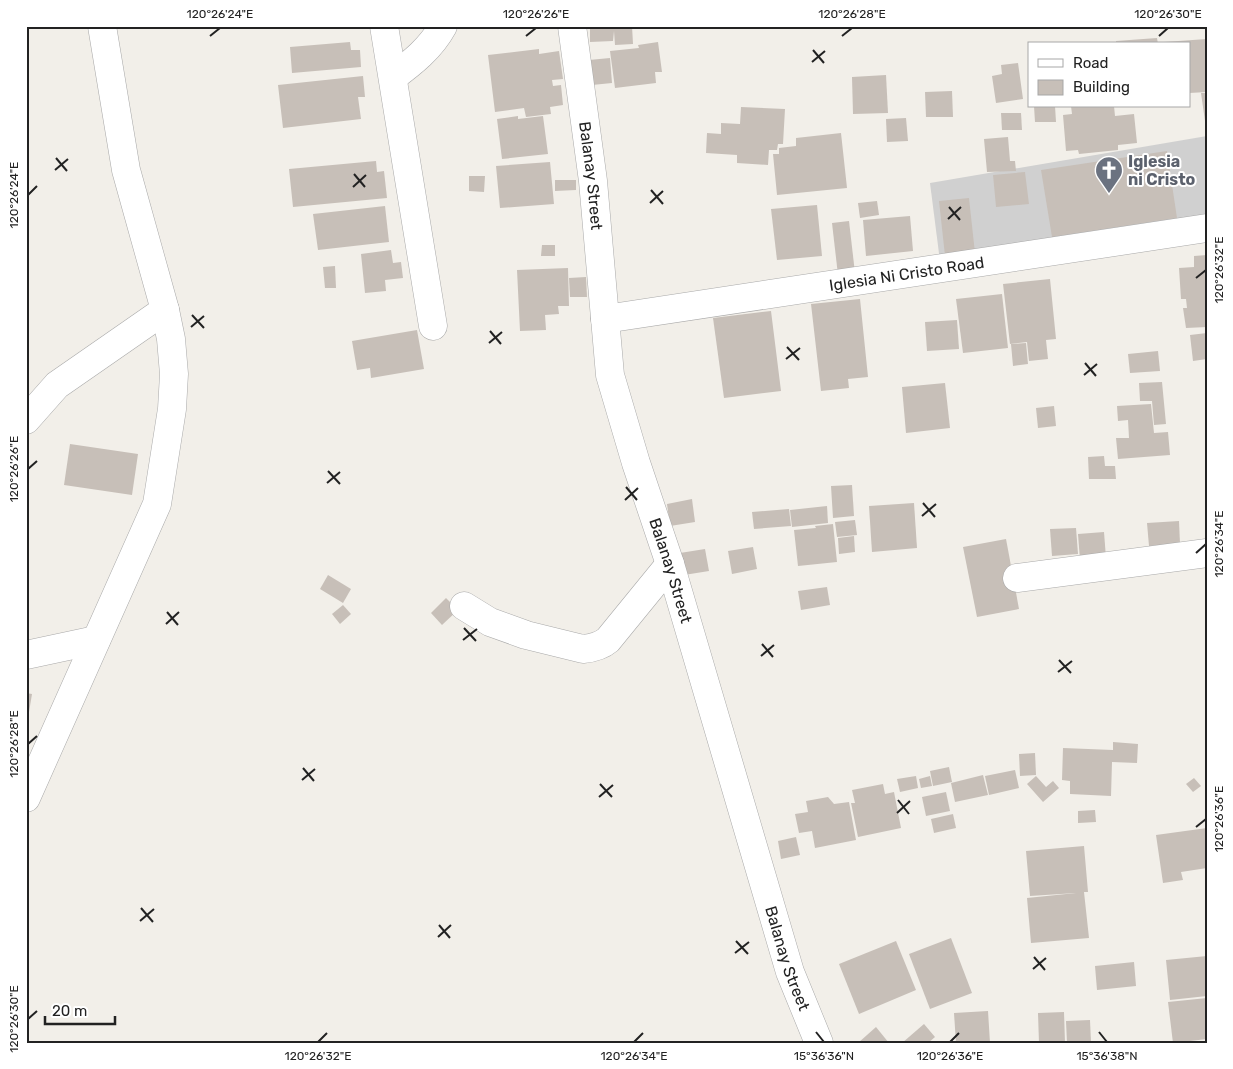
<svg xmlns="http://www.w3.org/2000/svg" width="1233" height="1069" font-family="Rubik,sans-serif">
	<style>
		.religious { fill: #d0d0d0 }
		.building { fill: #c7bfb8 }
		.lines { fill: none; stroke-linecap: round; stroke-linejoin: round }
		.minor-casing { stroke: #a9a9a9; stroke-width: 29 }
		.minor { stroke: #fff; stroke-width: 28 }
		.ticks { fill: none; stroke: #222; stroke-width: 2 }
		.labels { text-anchor: middle; dominant-baseline: central; stroke-width: 4; stroke-linejoin: round; paint-order: stroke }
		.worship-label { font-size: 16px; font-weight: bold; fill: #5b616d; stroke: #fff; text-anchor: start }
		.street-label { font-size: 16px; fill: #222; stroke: #fff }
		.neatline { fill: none; stroke: #222; stroke-width: 2 }
		.ticks-label { font-size: 12px; text-anchor: middle; fill: #222 }
	</style>
	<rect width="100%" height="100%" fill="#f2efe9"/>
	<!-- religious -->
	<path class="religious" d="M1207,136V222L940,261L930,183Z"/>
	<!-- building -->
	<g class="building">
		<path d="M590,26H632L633,44L615,45L614,31L613,41L590,42Z"/>
		<path d="M1157,38L1158,44H1116V41Z"/>
		<path d="M1207,39V92L1189,93V44H1164V42Z"/>
		<path d="M350,42L351,50H360L361,67L292,73L290,47Z"/>
		<path d="M658,42L662,72H655L656,83L615,88L610,51L639,48L638,45Z"/>
		<path d="M539,49V54L559,51L563,79L552,80L553,86L561,85L563,105L550,107L551,114L526,117L524,108L495,112L488,55Z"/>
		<path d="M610,58L612,83L592,85L589,60Z"/>
		<path d="M1018,63L1023,99L996,103L992,76L1002,74L1001,65Z"/>
		<path d="M886,75L888,113L853,114L852,77Z"/>
		<path d="M363,76L365,97H358L361,119L283,128L278,85Z"/>
		<path d="M952,91L953,117H926L925,92Z"/>
		<path d="M1201,93H1207V121H1205Z"/>
		<path d="M1034,106H1055L1056,122H1035Z"/>
		<path d="M1071,106H1114L1115,116L1134,114L1137,143L1118,145V150L1079,154L1078,150L1066,151L1063,115L1072,114Z"/>
		<path d="M741,107L785,109L783,144H778L777,150H769L768,165L737,163V155L706,153L707,133L721,134V123L740,124Z"/>
		<path d="M1001,113H1021L1022,130H1002Z"/>
		<path d="M518,116V119L543,116L548,154L502,159L497,119Z"/>
		<path d="M906,118L908,141L887,142L886,119Z"/>
		<path d="M841,133L847,188L777,195L773,154H779V148L796,146V138Z"/>
		<path d="M1008,137L1010,161H1015L1016,171L987,172L984,139Z"/>
		<path d="M1167,151L1177,218L1052,237L1041,170Z"/>
		<path d="M376,161L377,172L384,171L387,198L293,207L289,169Z"/>
		<path d="M550,162L554,204L500,208L496,166Z"/>
		<path d="M1025,172L1029,204L996,207L993,175Z"/>
		<path d="M469,176H485L484,192L469,191Z"/>
		<path d="M555,180H576V190L555,191Z"/>
		<path d="M969,198L975,253L945,256L939,201Z"/>
		<path d="M877,201L879,215L860,218L858,203Z"/>
		<path d="M817,205L822,256L777,260L771,209Z"/>
		<path d="M385,206L389,242L318,250L313,214Z"/>
		<path d="M910,216L913,251L866,256L863,220Z"/>
		<path d="M849,221L855,273L838,275L832,223Z"/>
		<path d="M542,245H555V256H541Z"/>
		<path d="M391,250L393,263L401,262L403,278L385,280L386,291L365,293L361,254Z"/>
		<path d="M1207,255V327L1186,328L1183,308H1187L1186,299H1181L1179,268L1194,267V256Z"/>
		<path d="M335,266L336,288H325L323,267Z"/>
		<path d="M568,268L569,306H558L559,314L545,315L546,330L520,331L517,270Z"/>
		<path d="M586,277L587,297H570L569,278Z"/>
		<path d="M1050,279L1056,339L1046,340L1048,359L1029,361L1027,342L1010,344L1003,284Z"/>
		<path d="M1002,294L1008,348L963,353L956,299Z"/>
		<path d="M860,299L868,377L848,379L849,388L821,391L811,304Z"/>
		<path d="M771,311L781,391L724,398L713,318Z"/>
		<path d="M957,320L959,349L927,351L925,322Z"/>
		<path d="M417,330L424,369L371,378L370,368L357,370L352,341Z"/>
		<path d="M1207,333V359L1193,361L1190,335Z"/>
		<path d="M1026,343L1028,364L1013,366L1011,344Z"/>
		<path d="M1158,351L1160,371L1130,373L1128,354Z"/>
		<path d="M1162,382L1166,424L1154,425L1152,401H1140L1139,383Z"/>
		<path d="M945,383L950,428L906,433L902,387Z"/>
		<path d="M1151,404L1154,433L1168,432L1170,455L1118,459L1116,438H1129L1128,420L1118,421L1117,406Z"/>
		<path d="M1054,406L1056,426L1038,428L1036,408Z"/>
		<path d="M70,444L138,454L132,495L64,485Z"/>
		<path d="M1104,456L1105,466H1115L1116,479H1089L1088,457Z"/>
		<path d="M852,485L854,516L833,518L831,486Z"/>
		<path d="M692,499L695,522L670,526L667,504Z"/>
		<path d="M914,503L917,548L872,552L869,506Z"/>
		<path d="M827,506L828,523L792,527L790,510Z"/>
		<path d="M789,509L791,526L754,529L752,512Z"/>
		<path d="M855,520L857,535L837,537L835,522Z"/>
		<path d="M1179,521L1180,544L1149,546L1147,523Z"/>
		<path d="M833,524L837,562L798,566L794,530L816,528L815,526Z"/>
		<path d="M1076,528L1078,554L1052,556L1050,529Z"/>
		<path d="M1104,532L1106,558L1080,560L1078,534Z"/>
		<path d="M854,536L855,552L839,554L838,538Z"/>
		<path d="M1006,539L1019,609L977,617L963,547Z"/>
		<path d="M753,547L757,569L732,574L728,551Z"/>
		<path d="M705,549L709,571L684,575L680,553Z"/>
		<path d="M328,575L351,589L343,603L320,589Z"/>
		<path d="M827,587L830,605L801,610L798,591Z"/>
		<path d="M446,598L458,610L442,625L431,613Z"/>
		<path d="M343,605L351,614L340,624L332,614Z"/>
		<path d="M26,693L32,694L28,718H26Z"/>
		<path d="M1113,742L1138,744L1137,763L1112,762L1111,796L1070,794V781L1062,780L1063,748L1113,750Z"/>
		<path d="M1035,753L1036,775L1020,776L1019,754Z"/>
		<path d="M949,767L952,782L933,786L930,771Z"/>
		<path d="M1015,770L1019,788L989,795L985,776Z"/>
		<path d="M983,775L988,795L955,802L951,783Z"/>
		<path d="M916,776L918,788L900,792L897,779Z"/>
		<path d="M930,776L932,786L921,788L919,779Z"/>
		<path d="M1036,776L1046,787L1053,781L1059,788L1043,802L1027,784Z"/>
		<path d="M1194,778L1201,786L1193,792L1186,784Z"/>
		<path d="M883,784L885,794L894,792L901,828L858,837L851,803H855L852,790Z"/>
		<path d="M946,792L950,811L926,816L922,797Z"/>
		<path d="M828,797L834,804L849,802L856,840L815,848L812,831L799,833L795,814L808,812L806,801Z"/>
		<path d="M1095,810L1096,822L1078,823V811Z"/>
		<path d="M953,814L956,828L934,833L931,819Z"/>
		<path d="M1207,828V868L1181,872L1183,880L1163,883L1156,835Z"/>
		<path d="M796,837L800,855L781,859L778,841Z"/>
		<path d="M1084,846L1088,892H1084L1089,938L1031,943L1027,898L1076,893L1030,896L1026,851Z"/>
		<path d="M951,938L972,993L930,1009L909,954Z"/>
		<path d="M896,941L916,990L859,1014L839,964Z"/>
		<path d="M1207,956V996L1170,1000L1166,960Z"/>
		<path d="M1134,962L1136,986L1097,990L1095,966Z"/>
		<path d="M1207,998V1039L1173,1043L1168,1002Z"/>
		<path d="M988,1011L990,1043H956L954,1013Z"/>
		<path d="M1064,1012L1065,1043H1039L1038,1013Z"/>
		<path d="M1090,1020L1091,1043H1067L1066,1021Z"/>
		<path d="M924,1024L935,1037L928,1043H902Z"/>
		<path d="M876,1027L889,1043H858Z"/>
	</g>
	<g class="lines">
		<!-- minor casing -->
		<g class="minor-casing">
			<g id="minor">
				<path d="M384,26L433,326"/>
				<path id="s1" d="M572,26L593,181L610,375L636,463L670,564L790,972L819,1043"/>
				<path d="M393,77C412,63 431,48 443,26"/>
				<path id="s2" d="M605,319L1207,228"/>
				<path d="M26,420L57,385L165,310"/>
				<path d="M1017,578L1207,553"/>
				<path d="M464,606L490,622L526,635L583,649C593,648 601,646 608,640L670,564"/>
				<path d="M26,655L96,640"/>
				<path d="M26,798L157,504L172,409L174,374L171,339L165,310L126,170L102,26"/>
			</g>
		</g>
		<!-- minor -->
		<use href="#minor" class="minor"/>
	</g>
	<!-- ticks -->
	<path class="ticks" d="M210,36L220,28M526,36L536,28M842,36L852,28M1159,36L1168,28M813,50L824,63M812,62L825,51M56,158L67,171M55,170L68,159M354,174L365,187M353,187L366,175M651,190L663,204M28,195L37,186M650,203L663,191M949,207L960,220M948,219L961,207M1196,278L1206,270M192,315L204,328M191,327L204,316M490,331L501,344M489,343L502,332M787,347L799,360M786,359L800,348M1085,363L1096,376M1084,375L1097,364M28,469L37,461M328,471L340,484M327,483L340,472M626,487L637,500M625,500L638,488M923,503L935,517M922,516L936,504M1196,553L1206,544M167,612L178,625M166,624L179,612M464,628L476,641M463,640L477,629M762,644L773,657M761,656L774,645M1059,660L1071,673M1058,672L1072,661M28,744L37,736M303,768L314,781M302,780L315,769M600,784L612,797M599,797L613,785M898,800L909,814M897,813L910,801M1196,827L1206,819M141,908L153,922M140,921L154,909M439,925L450,938M438,937L451,925M736,941L748,954M735,953L749,942M1034,957L1045,970M1033,969L1046,958M28,1019L37,1011M816,1032L824,1042M1099,1032L1107,1042M318,1042L327,1033M634,1042L643,1033M950,1042L959,1033"/>
	<!-- icons -->
	<defs>
		<g id="church-pin" transform="scale(1.4375)"><path d="M0 17L-7.5 6A9.5 9.5 0 1 1 7.5 6Z" fill="#6b7280" stroke="#fff"/><path d="M-1.2-6h2.4v3.5h3.3v2.4h-3.3V6h-2.4V-.1h-3.3v-2.4h3.3Z" fill="#fff"/></g>
	</defs>
	<g fill-rule="evenodd">
		<use href="#church-pin" x="1109" y="170"/>
	</g>
	<g class="labels">
		<!-- worship labels -->
		<g class="worship-label">
			<text x="1128" y="161">Iglesia<tspan x="1128" dy="18">ni Cristo</tspan></text>
		</g>
		<!-- street labels -->
		<g class="street-label">
			<text stroke="none"><textPath href="#s1" startOffset="151">Balanay Street</textPath></text>
			<text stroke="none"><textPath href="#s2" startOffset="305">Iglesia Ni Cristo Road</textPath></text>
			<text stroke="none"><textPath href="#s1" startOffset="556">Balanay Street</textPath></text>
			<text stroke="none"><textPath href="#s1" startOffset="961">Balanay Street</textPath></text>
		</g>
	</g>
	<!-- border -->
	<rect width="1233" height="1069" fill="none" stroke="#ffffff" stroke-width="55"/>
	<!-- legend -->
	<rect x="1028" y="42" width="162" height="65" fill="#ffffff" stroke="#a7a7a7"/>
	<rect x="1038" y="59" width="25" height="8" fill="#ffffff" stroke="#a7a7a7"/>
	<text x="1073" y="68" font-size="15" fill="#222222">Road</text>
	<rect x="1038" y="80" width="25" height="15" fill="#c7bfb8" stroke="#a7a7a7"/>
	<text x="1073" y="92" font-size="15" fill="#222222">Building</text>
	<!-- scale -->
	<path d="M45 1016v8h70v-8" fill="none" stroke="#222222" stroke-width="2.5"/>
	<text x="52" y="1016" font-size="15" fill="#222222" stroke="#ffffff" stroke-width="4" paint-order="stroke">20 m</text>
	<rect x="28" y="28" width="1178" height="1014" class="neatline"/>
	<g class="ticks-label">
		<text x="220" y="18">120°26'24"E</text>
		<text x="536" y="18">120°26'26"E</text>
		<text x="852" y="18">120°26'28"E</text>
		<text x="1168" y="18">120°26'30"E</text>
		<text transform="translate(14 195) rotate(-90)" y="4">120°26'24"E</text>
		<text transform="translate(1219 270) rotate(-90)" y="4">120°26'32"E</text>
		<text transform="translate(14 469) rotate(-90)" y="4">120°26'26"E</text>
		<text transform="translate(1219 544) rotate(-90)" y="4">120°26'34"E</text>
		<text transform="translate(14 744) rotate(-90)" y="4">120°26'28"E</text>
		<text transform="translate(1219 819) rotate(-90)" y="4">120°26'36"E</text>
		<text transform="translate(14 1019) rotate(-90)" y="4">120°26'30"E</text>
		<text x="318" y="1060">120°26'32"E</text>
		<text x="634" y="1060">120°26'34"E</text>
		<text x="824" y="1060">15°36'36"N</text>
		<text x="950" y="1060">120°26'36"E</text>
		<text x="1107" y="1060">15°36'38"N</text>
	</g>
</svg>
